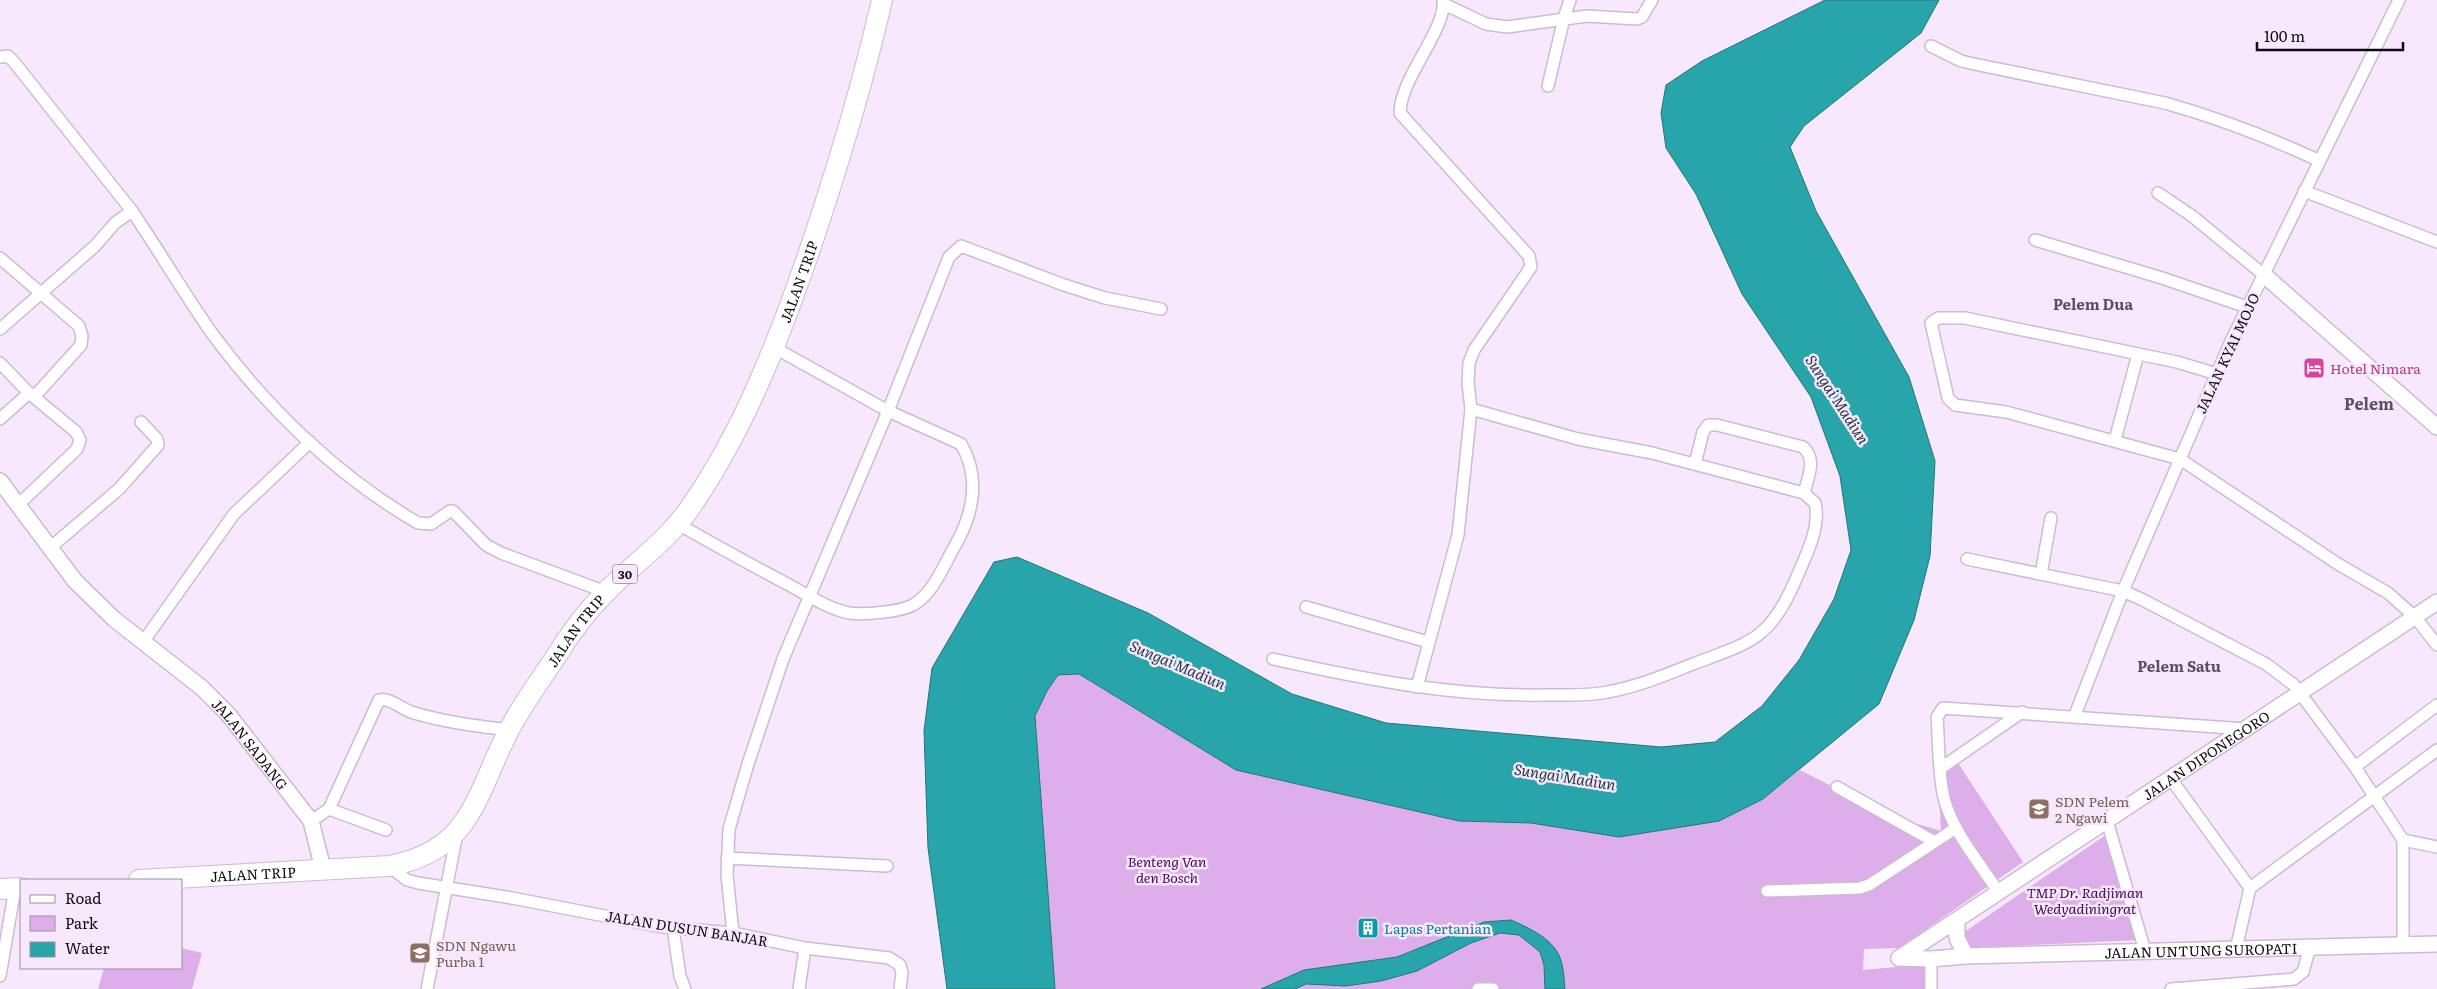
<svg xmlns="http://www.w3.org/2000/svg" width="2437" height="989" font-family="Literata,serif">
	<style>
		.green { fill: #deaeeb }
		.water { fill: #28a4ab; stroke: #20767d }
		.lines { fill: none; stroke-linecap: round; stroke-linejoin: round }
		.street-casing { stroke: #cdbad3; stroke-width: 14 }
		.secondary-casing { stroke: #cdbad3; stroke-width: 18 }
		.highway-casing { stroke: #cdbad3; stroke-width: 22 }
		.street { stroke: #fff; stroke-width: 11 }
		.secondary { stroke: #fff; stroke-width: 15 }
		.highway { stroke: #fff; stroke-width: 20 }
		.labels { text-anchor: middle; dominant-baseline: central; stroke-width: 5; stroke-linejoin: round; paint-order: stroke }
		.shield { fill: #f8e8fd; stroke: #554c58; stroke-width: 1 }
		.shield-label { font-size: 12px; font-weight: bold; fill: #0f0911 }
		.street-label { font-size: 14px; fill: #0f0911; stroke: #f8e8fd }
		.hotel-label { font-size: 14px; fill: #b23c85; stroke: #f8e8fd; text-anchor: start }
		.education-label { font-size: 14px; fill: #785e54; stroke: #f8e8fd; text-anchor: start }
		.park-label { font-size: 14px; font-style: italic; fill: #460b54; stroke: #f8e8fd }
		.culture-label { font-size: 14px; fill: #0d838f; stroke: #f8e8fd; text-anchor: start }
		.neighbourhood-label { font-size: 15px; font-weight: bold; fill: #5e4d63; stroke: #f8e8fd }
		.water-label { font-size: 15px; font-style: italic; fill: #1f383a; stroke: #f8e8fd }
		.quarter-label { font-size: 16px; font-weight: bold; fill: #5e4d63; stroke: #f8e8fd }
	</style>
	<rect width="100%" height="100%" fill="#f8e8fd"/>
	<!-- green -->
	<g class="green">
		<path d="M1079,674L1236,770L1459,821L1531,823L1763,799L1800,770L1890,816L1941,831L1938,773L1956,760L2023,862L1899,948L1864,949L1863,970L1928,964L1927,989H1055L1035,716L1047,691L1058,675Z"/>
		<path d="M2110,832L2141,940L1968,948L1963,933Z"/>
		<path d="M181,948L202,953L192,989H98L104,968H181Z"/>
	</g>
	<!-- water -->
	<g class="water">
		<path d="M1825,0H1939L1921,33L1804,126L1790,147L1816,211L1909,377L1935,461L1930,556L1914,620L1879,704L1763,799L1719,821L1619,837L1531,823L1459,821L1236,770L1079,674L1058,675L1047,691L1035,716L1055,989H947L928,848L924,731L932,668L994,562L1017,557L1148,613L1292,694L1386,723L1661,747L1715,742L1762,706L1799,660L1834,599L1851,550L1840,476L1811,397L1742,294L1696,194L1666,148L1661,113L1666,85L1702,61Z"/>
		<path d="M1511,920C1529,928 1556,940 1561,961C1564,970 1564,980 1565,989H1545L1544,965L1540,952L1519,935L1500,933L1471,943L1417,971L1381,981L1346,986L1306,984L1295,989H1261L1304,970L1397,957L1484,922Z"/>
	</g>
	<g class="lines">
		<!-- street casing -->
		<g class="street-casing">
			<g id="street">
				<path d="M1444,4L1486,24L1507,27L1587,16L1637,19L1642,17L1652,0"/>
				<path d="M1931,46L1961,61L1979,65L2165,103C2218,118 2268,137 2318,160"/>
				<path d="M0,57L8,56L14,62L132,211"/>
				<path d="M1548,86L1564,18L1570,0"/>
				<path d="M2304,191L2437,242"/>
				<path d="M2158,193L2192,216L2264,275"/>
				<path d="M2035,240L2162,278L2247,307"/>
				<path d="M0,258L79,326L82,336L81,345L34,397"/>
				<path d="M0,329L95,246L115,223L132,211C159,251 184,293 211,332C266,407 338,477 418,523L431,524L450,511H453L486,545L501,553L606,592"/>
				<path d="M0,363L29,393L76,432L80,440L77,449L19,504"/>
				<path d="M2217,374L2177,362L1965,318H1938L1931,323L1948,398L1955,405L2006,412L2180,459L2338,564L2388,593L2415,617L2437,645"/>
				<path d="M0,419L29,393"/>
				<path d="M2115,440L2138,354"/>
				<path d="M1695,464L1703,432L1708,425H1717L1803,447C1817,459 1808,478 1804,493"/>
				<path d="M678,524C715,545 753,566 791,586C809,596 829,609 849,613C864,615 900,612 913,605C934,593 944,564 956,544C974,512 980,476 961,444L888,411L775,348"/>
				<path d="M51,547L119,489L158,445L157,439L141,422"/>
				<path d="M1967,559L2123,591L2143,600L2266,664L2294,685L2355,767L2403,840L2437,847"/>
				<path d="M2041,574L2051,518"/>
				<path d="M1306,607L1428,642"/>
				<path d="M143,642L234,514L310,442"/>
				<path d="M1273,659C1363,679 1454,697 1547,695C1566,695 1588,696 1607,692C1637,687 1665,675 1693,664C1751,642 1770,640 1796,579C1805,557 1821,528 1815,503L1804,493L1652,453L1578,439L1471,409"/>
				<path d="M1417,687L1458,535L1471,409L1468,383L1469,363L1474,350L1531,267L1529,256L1400,113C1400,78 1447,29 1443,0"/>
				<path d="M2075,715L2123,591L2231,341L2399,0"/>
				<path d="M2355,767L2437,705"/>
				<path d="M1941,768L2022,712"/>
				<path d="M2171,779L2250,888"/>
				<path d="M1837,787L1933,841"/>
				<path d="M329,809L386,830"/>
				<path d="M311,821L329,809L379,700C389,697 402,709 411,712C443,722 476,726 509,730"/>
				<path d="M2107,821L2145,951"/>
				<path d="M2403,840V945"/>
				<path d="M727,858L887,866"/>
				<path d="M389,866L407,880L418,883L512,898L662,927L733,933L805,948L889,958L900,965L902,973L900,989"/>
				<path d="M1767,891L1860,888L1869,885L1956,828"/>
				<path d="M1999,893C1980,863 1953,833 1944,798C1938,773 1939,743 1937,717L1943,708L2246,729"/>
				<path d="M673,928L680,976L685,989"/>
				<path d="M733,933L727,875L729,829L748,764L783,659L888,411L949,257L961,246L1064,285L1105,298L1161,309"/>
				<path d="M2236,949L2250,888L2437,750"/>
				<path d="M1931,959V989"/>
				<path d="M0,976L15,888"/>
				<path d="M427,989L457,833"/>
				<path d="M799,989L805,948"/>
				<path d="M1478,989H1493"/>
				<path d="M2171,989L2294,979L2303,972L2310,947"/>
			</g>
		</g>
		<!-- secondary casing -->
		<g class="secondary-casing">
			<g id="secondary">
				<path d="M2264,275L2437,427"/>
				<path id="s1" d="M0,481L75,581L114,619L202,688L228,714L311,821L323,869"/>
				<path d="M1957,921V938L1966,956"/>
				<path id="s2" d="M1899,958L2437,602"/>
				<path id="s3" d="M1899,958L1931,959L1966,956L2437,944"/>
			</g>
		</g>
		<!-- highway casing -->
		<g class="highway-casing">
			<g id="highway">
				<path id="s4" d="M139,880L389,866C471,851 475,797 508,732C521,706 539,682 555,658C569,635 586,612 605,593C634,563 669,540 692,505C744,429 777,344 807,258C836,173 862,87 882,0"/>
				<path d="M0,889L21,888"/>
			</g>
		</g>
		<!-- street -->
		<use href="#street" class="street"/>
		<!-- secondary -->
		<use href="#secondary" class="secondary"/>
		<!-- highway -->
		<use href="#highway" class="highway"/>
	</g>
	<!-- icons -->
	<defs>
		<g id="hotel-square" transform="scale(1.125)"><rect x="-9" y="-9" width="18" height="18" rx="4" fill="#d1479c" stroke="#f8e8fd"/><path d="M-6-4.5h1.5V1H6V5H4.5V3h-9V5H-6ZM-4 0a1.8 1.8 0 1 1 3.6 0ZM.5 0V-2.5h3Q6-2.5 6 0Z" fill="#fff"/></g>
		<g id="school-square" transform="scale(1.125)"><rect x="-9" y="-9" width="18" height="18" rx="4" fill="#8d6e63" stroke="#f8e8fd"/><path d="M0-5L7-2L0 1L-7-2ZM-4 1L0 2.5L4 1V4Q0 6-4 4Z" fill="#fff"/></g>
		<g id="building-square" transform="scale(1.125)"><rect x="-9" y="-9" width="18" height="18" rx="4" fill="#0f9aa8" stroke="#f8e8fd"/><path d="M-4-6H4V6H1V3H-1V6H-4ZM-2.5-4.3h1.7v1.8h-1.7ZM.8-4.3h1.7v1.8H.8ZM-2.5-1h1.7V.8h-1.7ZM.8-1h1.7V.8H.8Z" fill="#fff"/></g>
	</defs>
	<g fill-rule="evenodd">
		<use href="#hotel-square" x="2314" y="368"/>
		<use href="#school-square" x="2039" y="809"/>
		<use href="#building-square" x="1368" y="928"/>
		<use href="#school-square" x="420" y="953"/>
	</g>
	<g class="labels">
		<!-- shield labels -->
		<rect class="shield" x="612.5" y="564.5" width="25" height="19" rx="4"/>
		<g class="shield-label">
			<text x="625" y="574">30</text>
		</g>
		<!-- street labels -->
		<g class="street-label">
			<text stroke="none"><textPath href="#s4" startOffset="982">JALAN TRIP</textPath></text>
			<text transform="translate(2227 353) rotate(-65)">JALAN KYAI MOJO</text>
			<text stroke="none"><textPath href="#s4" startOffset="562">JALAN TRIP</textPath></text>
			<text stroke="none"><textPath href="#s1" startOffset="365">JALAN SADANG</textPath></text>
			<text stroke="none"><textPath href="#s2" startOffset="368">JALAN DIPONEGORO</textPath></text>
			<text stroke="none"><textPath href="#s4" startOffset="114">JALAN TRIP</textPath></text>
			<text transform="translate(687 928) rotate(9)">JALAN DUSUN BANJAR</text>
			<text stroke="none"><textPath href="#s3" startOffset="302">JALAN UNTUNG SUROPATI</textPath></text>
		</g>
		<!-- hotel labels -->
		<g class="hotel-label">
			<text x="2330" y="368">Hotel Nimara</text>
		</g>
		<!-- education labels -->
		<g class="education-label">
			<text x="2055" y="801">SDN Pelem<tspan x="2055" dy="16">2 Ngawi</tspan></text>
			<text x="436" y="945">SDN Ngawu<tspan x="436" dy="16">Purba 1</tspan></text>
		</g>
		<!-- park labels -->
		<g class="park-label">
			<text x="1167" y="861">Benteng Van<tspan x="1167" dy="16">den Bosch</tspan></text>
			<text x="2085" y="892">TMP Dr. Radjiman<tspan x="2085" dy="16">Wedyadiningrat</tspan></text>
		</g>
		<!-- culture labels -->
		<g class="culture-label">
			<text x="1384" y="928">Lapas Pertanian</text>
		</g>
		<!-- neighbourhood labels -->
		<g class="neighbourhood-label">
			<text x="2093" y="303">Pelem Dua</text>
			<text x="2179" y="665">Pelem Satu</text>
		</g>
		<!-- water labels -->
		<g class="water-label">
			<text transform="translate(1838 399) rotate(57)">Sungai Madiun</text>
			<text transform="translate(1178 664) rotate(23)">Sungai Madiun</text>
			<text transform="translate(1565 776) rotate(9)">Sungai Madiun</text>
		</g>
		<!-- quarter labels -->
		<g class="quarter-label">
			<text x="2369" y="403">Pelem</text>
		</g>
	</g>
	<!-- legend -->
	<rect x="20" y="879" width="162" height="90" fill="#f8e8fd" stroke="#9b8f9f"/>
	<rect x="30" y="895" width="25" height="8" fill="#ffffff" stroke="#9b8f9f"/>
	<text x="65" y="904" font-size="15" fill="#0f0911">Road</text>
	<rect x="30" y="916" width="25" height="15" fill="#deaeeb" stroke="#9b8f9f"/>
	<text x="65" y="929" font-size="15" fill="#0f0911">Park</text>
	<rect x="30" y="942" width="25" height="15" fill="#28a4ab" stroke="#9b8f9f"/>
	<text x="65" y="954" font-size="15" fill="#0f0911">Water</text>
	<!-- scale -->
	<path d="M2257 42v8h146v-8" fill="none" stroke="#0f0911" stroke-width="2.5"/>
	<text x="2264" y="42" font-size="15" fill="#0f0911" stroke="#f8e8fd" stroke-width="4" paint-order="stroke">100 m</text>
</svg>
